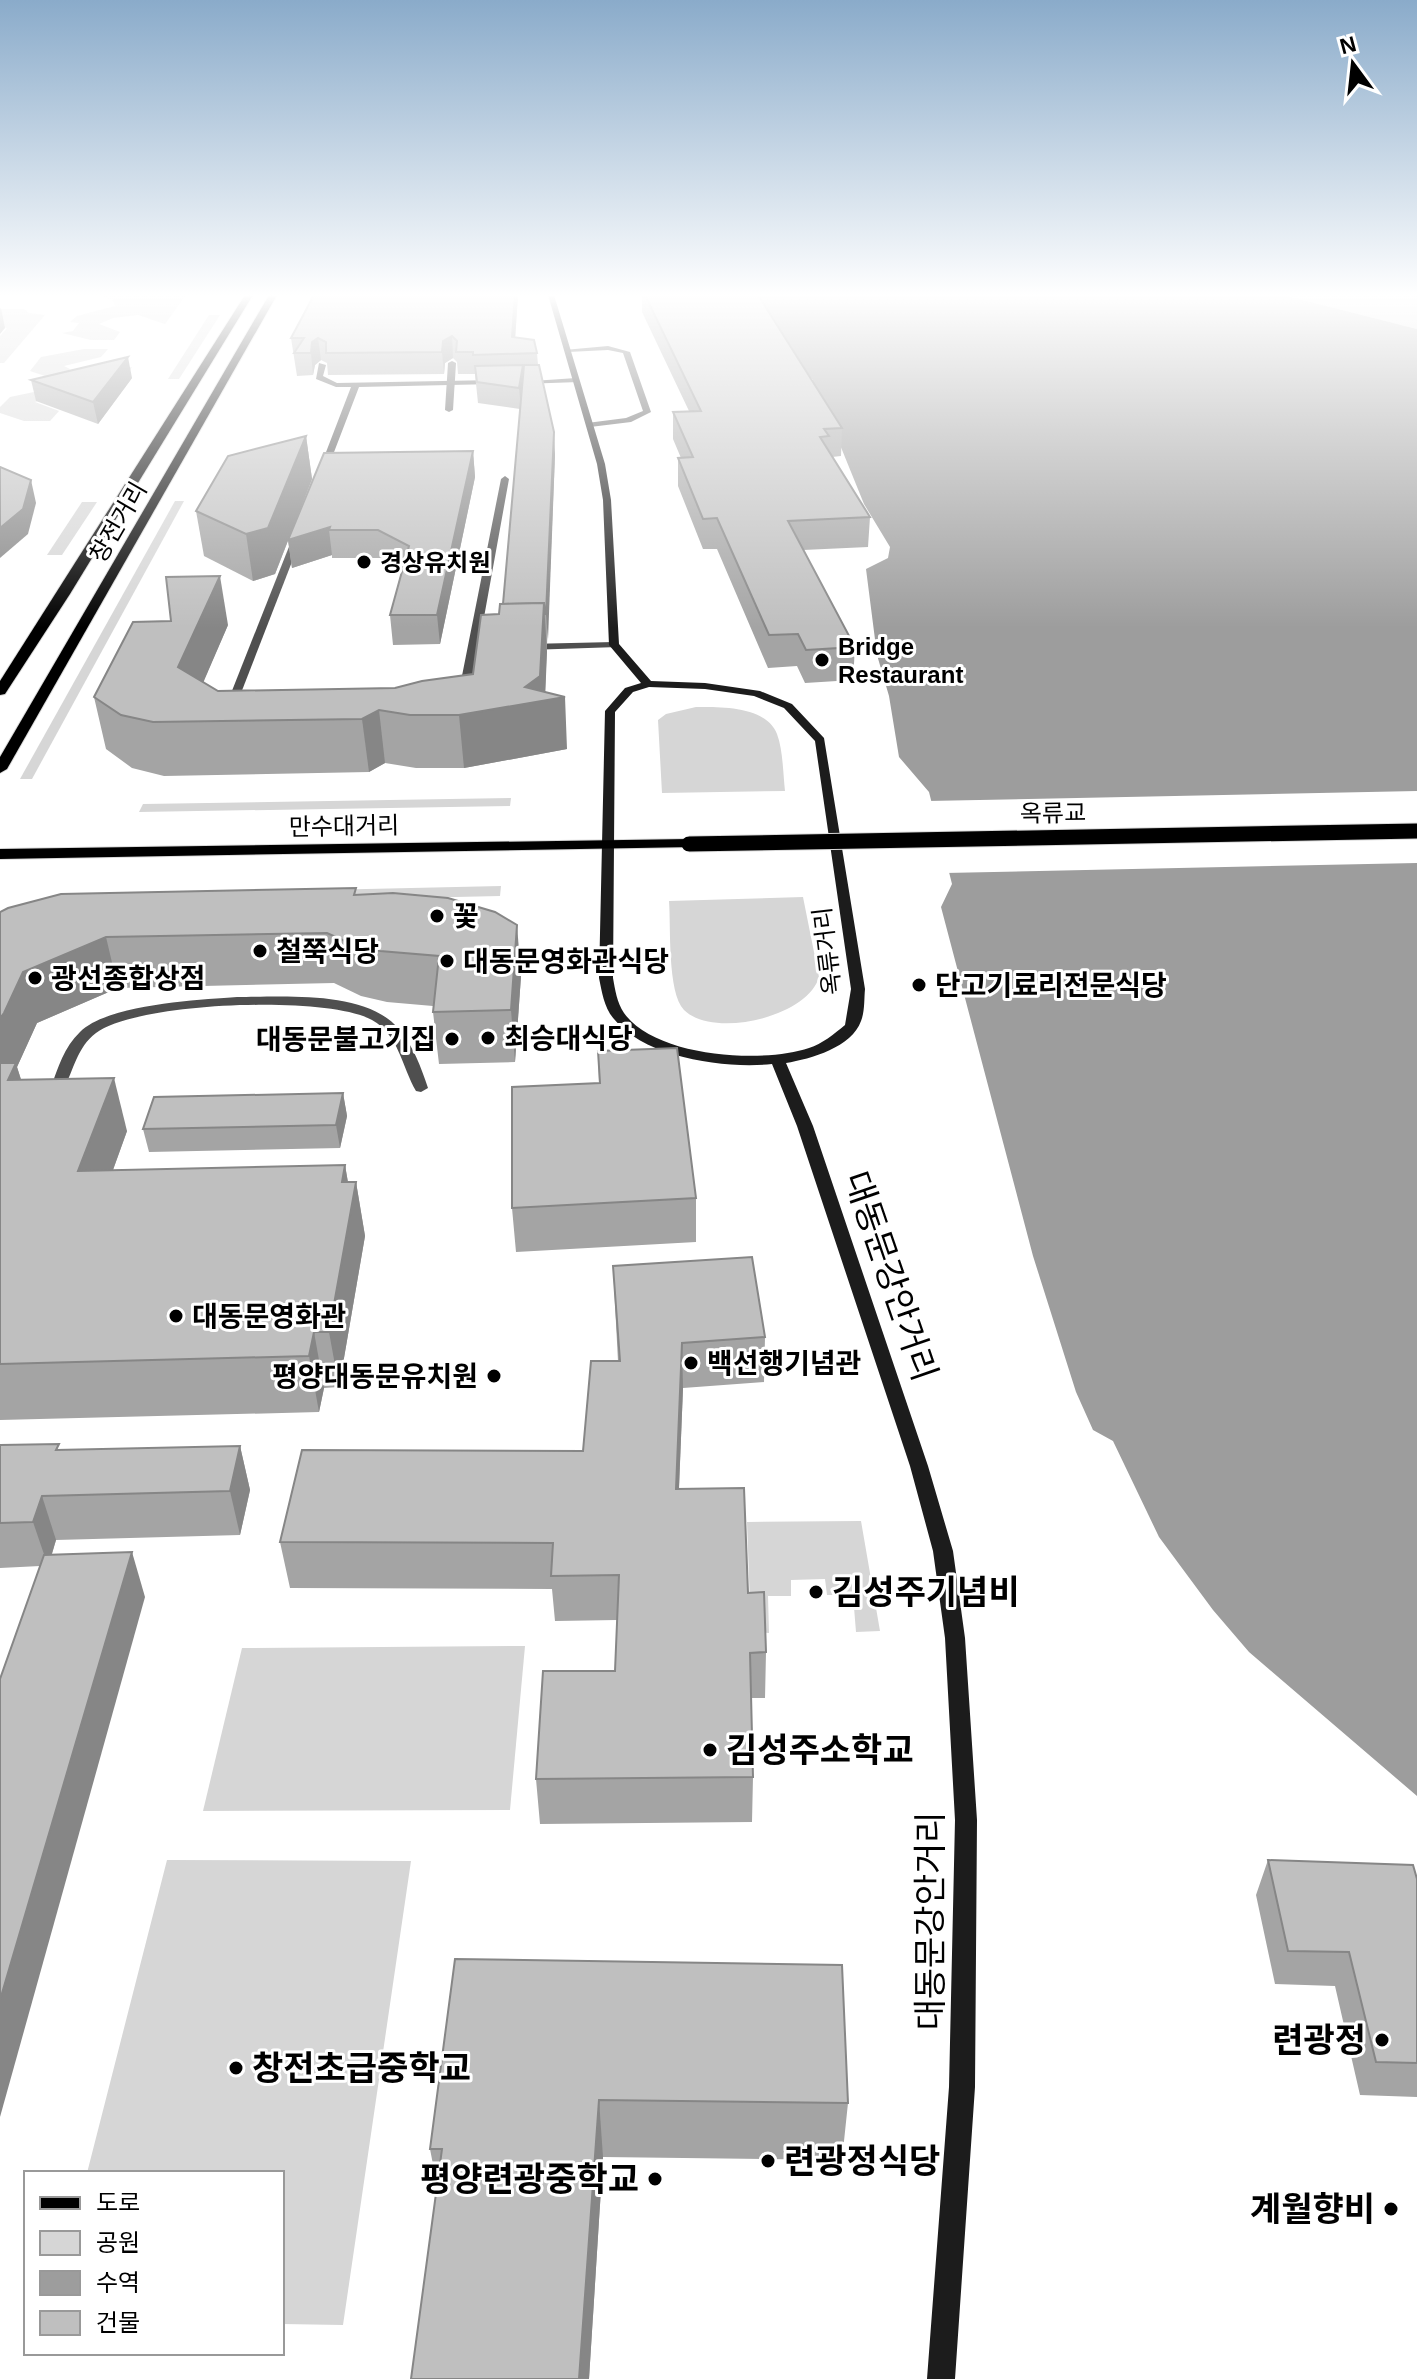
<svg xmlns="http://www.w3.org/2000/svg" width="1417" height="2379" font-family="Arial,'Noto Sans KR',sans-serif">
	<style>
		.green { fill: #d6d6d6 }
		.water { fill: #9d9d9d }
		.pier { fill: #fff }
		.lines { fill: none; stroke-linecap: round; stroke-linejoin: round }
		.primary-casing { stroke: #dbdbdb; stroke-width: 2 }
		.lane { fill: #4f4f4f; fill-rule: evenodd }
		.street { fill: #4f4f4f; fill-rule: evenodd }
		.secondary { fill: #1c1c1c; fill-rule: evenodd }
		.primary { fill: #000; fill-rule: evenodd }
		.primary-bridge-casing { stroke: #dbdbdb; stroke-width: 17; stroke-linecap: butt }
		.primary-bridge { stroke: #000; stroke-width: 15 }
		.wall { fill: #a4a4a4 }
		.shaded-wall { fill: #868686 }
		.building { fill: #bfbfbf; stroke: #868686; stroke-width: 2 }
		.poi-dot { fill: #000; stroke: #fff; stroke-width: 3 }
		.labels { text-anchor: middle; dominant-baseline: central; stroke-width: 6; stroke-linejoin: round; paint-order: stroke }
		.far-street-label { font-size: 24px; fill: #000; stroke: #fff }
		.far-poi-label { font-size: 24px; font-weight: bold; fill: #000; stroke: #fff; text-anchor: start }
		.poi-label { font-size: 28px; font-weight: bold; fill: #000; stroke: #fff; text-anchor: start }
		.near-street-label { font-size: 34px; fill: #000; stroke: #fff }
		.near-poi-label { font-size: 34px; font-weight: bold; fill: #000; stroke: #fff; text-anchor: start }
	</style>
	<rect width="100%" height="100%" fill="#fff"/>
	<!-- green -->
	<g class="green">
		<path d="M96,295H186L165,324L138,315L113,318L99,324L120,332L114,340H91L62,333L73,331L79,323L70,322L77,316L115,306L112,299Z"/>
		<path d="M1283,295H1417V329Z"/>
		<path d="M0,309H24L29,313L45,315L4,363H0V336L7,328L0,327Z"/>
		<path d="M209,315H220L179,379H168Z"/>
		<path d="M84,349H108L101,357L64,366L70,369L67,373L91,376L132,367L127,375L51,378L30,371L41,357Z"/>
		<path d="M34,392L47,398L35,402L59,411L50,421H24L0,413V407L10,397Z"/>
		<path d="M175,501H184L32,779H20Z"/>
		<path d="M82,502H97L62,555H47Z"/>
		<path d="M696,707C721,707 766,706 777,734C783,750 783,773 785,791L662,793L658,720L666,714Z"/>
		<path d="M511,798L510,806L139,812L143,804Z"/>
		<path d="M501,886L500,896L92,905L96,895Z"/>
		<path d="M803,897L819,977C808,1017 713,1039 684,1010C667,992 671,926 669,901Z"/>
		<path d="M861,1521L880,1631L856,1632L853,1595H827L825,1579L791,1580V1596H768L769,1633L751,1632L747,1522Z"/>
		<path d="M525,1646L510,1810L203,1811L242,1648Z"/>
		<path d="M167,1860L411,1861L343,2325L282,2324V2173H87Z"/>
	</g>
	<!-- water -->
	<path class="water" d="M739,295H1283L1417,329V1796L1249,1652L1213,1610L1159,1537L1113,1441L1093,1430L1076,1392L1033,1256L941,907L952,884L929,792L899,757L889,696L877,655L866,569L888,558L890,547L864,504L836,435L802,382L813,380Z"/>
	<!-- pier -->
	<path class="pier" d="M1417,791V863L945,873L927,801Z"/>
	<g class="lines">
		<!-- primary casing -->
		<g class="primary-casing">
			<g id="primary">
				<path d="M245,295H253L70,594L5,694L0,695V681Z"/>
				<path d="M269,295H277L7,769L0,773V757Z"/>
				<path d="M689,839L694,841V847L0,859V849Z"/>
			</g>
		</g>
		<!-- lane -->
		<g class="lane">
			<path d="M608,346L630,352L651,412L631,422L590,427L587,423L626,418L643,411L623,353L608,350L568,352L564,350Z"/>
			<path d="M452,361L456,363L453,410L449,412L445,410L448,363Z"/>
		</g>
		<!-- street -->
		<g class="street">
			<path d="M319,363L326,365L323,376L337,383L495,380L499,382L495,384L359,387L326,473L322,476L318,473L351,387H336L316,379Z"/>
			<path d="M576,378L579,382L522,384L518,382Z"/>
			<path d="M505,476L509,479L479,645L497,644L502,647L497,650L478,651L468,696L463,699L458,696L501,479Z"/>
			<path d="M294,534L302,536L234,711L225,713L224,711Z"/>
			<path d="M614,642L618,643V647L528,650L523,647L528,644Z"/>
			<path d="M237,997C283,997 365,990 398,1028C413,1045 421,1067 428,1088L421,1092L416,1091C402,1067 399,1035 372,1020C327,995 137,1002 96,1033C77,1047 74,1070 63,1090H53L51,1087C58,1068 64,1047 80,1032C108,1004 198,1000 237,997Z"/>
		</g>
		<!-- secondary -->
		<path class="secondary" d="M548,295H554L605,464L611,500L619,644L651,681L705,683L760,691L792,704L824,738L865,989C864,999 865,1011 861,1021C852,1047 811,1059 786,1063L813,1126L928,1466L953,1551L965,1638L977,1820L975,2087L955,2379H927L949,2087L955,1820L945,1638L933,1551L910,1466L797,1126L772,1064C725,1069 645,1058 614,1019C604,1008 602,992 599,978L605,711L625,688L641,683L609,645L603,500L597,464ZM649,687L705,689L754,696L784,708L815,741L851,989L845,1025C834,1034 822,1044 809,1048C762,1064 655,1057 624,1013C617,1003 615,989 613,978L615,712L633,692Z"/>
		<!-- primary -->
		<use href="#primary" class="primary"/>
		<!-- primary-bridge casing -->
		<g class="primary-bridge-casing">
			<path id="primary-bridge" d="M689,844L1417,831"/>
		</g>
		<!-- primary-bridge -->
		<use href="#primary-bridge" class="primary-bridge"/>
	</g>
	<!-- wall -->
	<g class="wall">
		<path d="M314,295H518L515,338L537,353L538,365L555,455L545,692L567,749L464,768H416L385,763L369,772L164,776L132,768L106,749L94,697L228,625L203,682L218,691L395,688L473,674L503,604L520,409L478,403L475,374H458L457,362L453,358L445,363L444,374L328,375L327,363L321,360L315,365L313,375L297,376L291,338Z"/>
		<path d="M642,295H758L842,428L841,456L832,457L870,517L868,547L803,550L855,647L853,680L805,683L797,666L768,668L717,549H703L678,486V458H681L673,439V412L689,411L642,312Z"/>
		<path d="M132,378L98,424L36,401L31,380Z"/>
		<path d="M306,436L312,479L275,574L253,581L204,556L196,511Z"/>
		<path d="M473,451L475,477L440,644L393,645L390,615L402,569L381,558H332V555L292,568L288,540Z"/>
		<path d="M357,895L521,976L515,1062L439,1064L433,1012V1006L387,1002L361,996L334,983L118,988L37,1023L17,1067L21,1079L127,1131L113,1170L345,1165L348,1182H356L365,1236L339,1387L324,1388L319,1412L0,1420V912Z"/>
		<path d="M598,1051L696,1198V1242L516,1252L512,1208L599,1083Z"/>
		<path d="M343,1093L347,1116L340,1148L149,1152L143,1129Z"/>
		<path d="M613,1266L765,1337L764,1382L683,1388L679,1489L748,1593L766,1652L765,1698H751L753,1777L752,1822L540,1824L536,1779L615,1671L617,1620L555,1621L552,1589L290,1588L280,1542L583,1451L618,1361Z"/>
		<path d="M0,1445L61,1450L240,1446L250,1490L240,1535L56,1540L52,1554L145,1597L40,1566L0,1568Z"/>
		<path d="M1268,1860L1417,1879V2097L1360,2095L1335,1986L1275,1984L1256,1895Z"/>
		<path d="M455,1959L848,2103L842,2160L603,2157L589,2379H411L437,2185L430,2149Z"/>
	</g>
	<!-- shaded-wall -->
	<g class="shaded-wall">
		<path d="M515,295H518L514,354L512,337Z"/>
		<path d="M1,308L5,328L0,334V309Z"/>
		<path d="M452,336L453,358L445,363L444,374L442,352L443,341Z"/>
		<path d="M318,338L321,360L315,365L313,375L311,353L312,342Z"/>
		<path d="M128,357L132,378L98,424L93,402Z"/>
		<path d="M523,365L524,386L521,409L519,388Z"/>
		<path d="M554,432L555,455L548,640L546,614Z"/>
		<path d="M306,436L312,479L275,574L253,581L246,534Z"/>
		<path d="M473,451L475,477L440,644L437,615Z"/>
		<path d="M31,480L36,503L28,534L0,558V528Z"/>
		<path d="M330,527L329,530L332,555L292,568L288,540Z"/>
		<path d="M220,576L228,625L188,718L178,667Z"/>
		<path d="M544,603L547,652L545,700L565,697L567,749L464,768L459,715L525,687Z"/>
		<path d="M379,710L385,763L369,772L362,719Z"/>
		<path d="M517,925L521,976L515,1062L511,1010Z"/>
		<path d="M106,937L118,988L37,1023L17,1067L32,1116L0,1091V1018L23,972Z"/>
		<path d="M114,1078L127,1131L93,1225L78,1171Z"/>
		<path d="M343,1093L347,1116L340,1148L336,1125Z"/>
		<path d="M345,1165L352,1207L356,1182L365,1236L339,1387L329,1332L342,1182Z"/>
		<path d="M314,1332L324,1388L319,1412L309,1356Z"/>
		<path d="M682,1343L683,1388L677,1535L676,1489Z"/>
		<path d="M240,1446L250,1490L240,1535L230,1491Z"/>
		<path d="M42,1496L56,1540L48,1566L33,1522Z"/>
		<path d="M132,1552L145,1597L0,2117V2000Z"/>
		<path d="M599,2100L603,2157L589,2379H579Z"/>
	</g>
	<!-- building -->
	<g class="building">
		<path d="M314,295H515L512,337L534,340L537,353L473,355V352H456L457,341L452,336L443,341L442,352L326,353V342L318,338L312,342L311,353H294L304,338H291Z"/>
		<path d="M645,295H758L842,428L824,429L829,436L820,437L870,517L788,521L855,647L806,650L798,634L769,635L717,518L703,519L678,458L693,457L673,412L701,411Z"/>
		<path d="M128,357L93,402L31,380Z"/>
		<path d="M523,365L519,388L477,382L475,366Z"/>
		<path d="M524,365H539L554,432L546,614H545L544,603L503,604Z"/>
		<path d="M306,436L268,528L246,534L196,511L228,456Z"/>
		<path d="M473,451L437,615H390L409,546L378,530H329L330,527L288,540L324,453Z"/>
		<path d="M0,467L31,480L23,509L0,528Z"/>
		<path d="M220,576L178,667L218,691L395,688L422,681L473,674L481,615L499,614L500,604L544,603L540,676L525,687L565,697L459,715H410L379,710L362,719L153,722L121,715L94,697L133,622L171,621L166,577Z"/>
		<path d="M356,888L354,895L393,893L448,898L495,912L517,925L511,1010L433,1012L439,956L380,951L354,945L327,933L106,937L23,972L4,1013L0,1018V912L8,908L61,894Z"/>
		<path d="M677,1048L696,1198L512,1208V1087L600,1083L598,1051Z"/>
		<path d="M0,1063H16L8,1080L114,1078L78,1171L345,1165L342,1182H356L329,1332H314L309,1356L0,1364Z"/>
		<path d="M343,1093L336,1125L143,1129L154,1097Z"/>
		<path d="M752,1257L765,1337L682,1343L676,1489L744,1488L748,1593L764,1592L766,1652L750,1653L753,1777L536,1779L543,1671H615L619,1575L551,1576L553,1543L280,1542L302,1450L583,1451L591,1361H620L613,1266Z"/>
		<path d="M59,1444L56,1450L240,1446L230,1491L42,1496L33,1522L0,1523V1445Z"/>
		<path d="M132,1552L0,2000V1679L44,1555Z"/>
		<path d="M1268,1860L1413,1865L1417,1879V2063L1376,2062L1349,1952L1288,1951Z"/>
		<path d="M455,1959L842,1965L848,2103L599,2100L579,2379H411L442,2149H430Z"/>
	</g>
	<!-- sky -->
	<linearGradient id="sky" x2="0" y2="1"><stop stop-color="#8aabca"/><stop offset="0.47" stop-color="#fff"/><stop offset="1" stop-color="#fff" stop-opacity="0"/></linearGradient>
	<rect width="1417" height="628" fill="url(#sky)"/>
	<!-- markers -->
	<g class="poi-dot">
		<circle cx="364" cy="562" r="8"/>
		<circle cx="822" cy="660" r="8"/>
		<circle cx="437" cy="916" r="8"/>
		<circle cx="260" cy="951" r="8"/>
		<circle cx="447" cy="961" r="8"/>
		<circle cx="35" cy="978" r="8"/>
		<circle cx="919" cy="985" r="8"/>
		<circle cx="488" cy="1038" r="8"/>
		<circle cx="452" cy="1039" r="8"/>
		<circle cx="176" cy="1316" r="8"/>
		<circle cx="691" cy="1363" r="8"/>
		<circle cx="494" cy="1376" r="8"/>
		<circle cx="816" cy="1592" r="8"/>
		<circle cx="710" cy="1750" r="8"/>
		<circle cx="1382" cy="2040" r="8"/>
		<circle cx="236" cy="2068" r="8"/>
		<circle cx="768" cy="2161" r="8"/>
		<circle cx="655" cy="2179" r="8"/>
		<circle cx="1391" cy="2209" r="8"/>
	</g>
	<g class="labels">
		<!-- far-street labels -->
		<g class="far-street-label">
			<text transform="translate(118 522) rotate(-60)">창전거리</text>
			<text transform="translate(1053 813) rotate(-1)">옥류교</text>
			<text transform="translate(344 826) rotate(-1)">만수대거리</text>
			<text transform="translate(827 951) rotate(-97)">옥류거리</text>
		</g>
		<!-- far-poi labels -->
		<g class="far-poi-label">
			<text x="380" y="562">경상유치원</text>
			<text x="838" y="646">Bridge<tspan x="838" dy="28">Restaurant</tspan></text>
		</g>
		<!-- poi labels -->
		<g class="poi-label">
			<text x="453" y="916">꽃</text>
			<text x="276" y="951">철쭉식당</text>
			<text x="463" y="961">대동문영화관식당</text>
			<text x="51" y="978">광선종합상점</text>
			<text x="935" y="985">단고기료리전문식당</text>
			<text x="504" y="1038">최승대식당</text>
			<text x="436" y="1039" text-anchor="end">대동문불고기집</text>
			<text x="192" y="1316">대동문영화관</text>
			<text x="707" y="1363">백선행기념관</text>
			<text x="478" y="1376" text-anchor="end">평양대동문유치원</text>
		</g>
		<!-- near-street labels -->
		<g class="near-street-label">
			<text transform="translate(891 1276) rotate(71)">대동문강안거리</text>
			<text transform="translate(930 1921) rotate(-90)">대동문강안거리</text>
		</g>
		<!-- near-poi labels -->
		<g class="near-poi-label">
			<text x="832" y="1592">김성주기념비</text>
			<text x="726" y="1750">김성주소학교</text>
			<text x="1366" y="2040" text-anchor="end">련광정</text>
			<text x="252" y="2068">창전초급중학교</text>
			<text x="784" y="2161">련광정식당</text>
			<text x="639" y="2179" text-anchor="end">평양련광중학교</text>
			<text x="1375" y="2209" text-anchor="end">계월향비</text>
		</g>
	</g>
	<!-- legend -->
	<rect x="24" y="2171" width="260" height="184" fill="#ffffff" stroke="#999999" stroke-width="2"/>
	<rect x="40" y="2197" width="40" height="12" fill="#000000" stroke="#999999" stroke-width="2"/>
	<text x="96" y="2211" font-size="24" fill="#000000">도로</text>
	<rect x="40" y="2231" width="40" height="24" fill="#d6d6d6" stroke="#999999" stroke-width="2"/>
	<text x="96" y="2251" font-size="24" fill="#000000">공원</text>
	<rect x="40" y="2271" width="40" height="24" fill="#9d9d9d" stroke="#999999" stroke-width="2"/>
	<text x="96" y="2291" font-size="24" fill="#000000">수역</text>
	<rect x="40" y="2311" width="40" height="24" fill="#bfbfbf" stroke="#999999" stroke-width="2"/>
	<text x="96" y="2331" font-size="24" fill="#000000">건물</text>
	<!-- north arrow -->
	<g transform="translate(1353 64) rotate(345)" stroke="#ffffff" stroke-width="6" paint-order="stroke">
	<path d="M0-6L14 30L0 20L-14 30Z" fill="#000000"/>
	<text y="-12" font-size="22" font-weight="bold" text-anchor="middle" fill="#000000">N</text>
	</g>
</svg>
